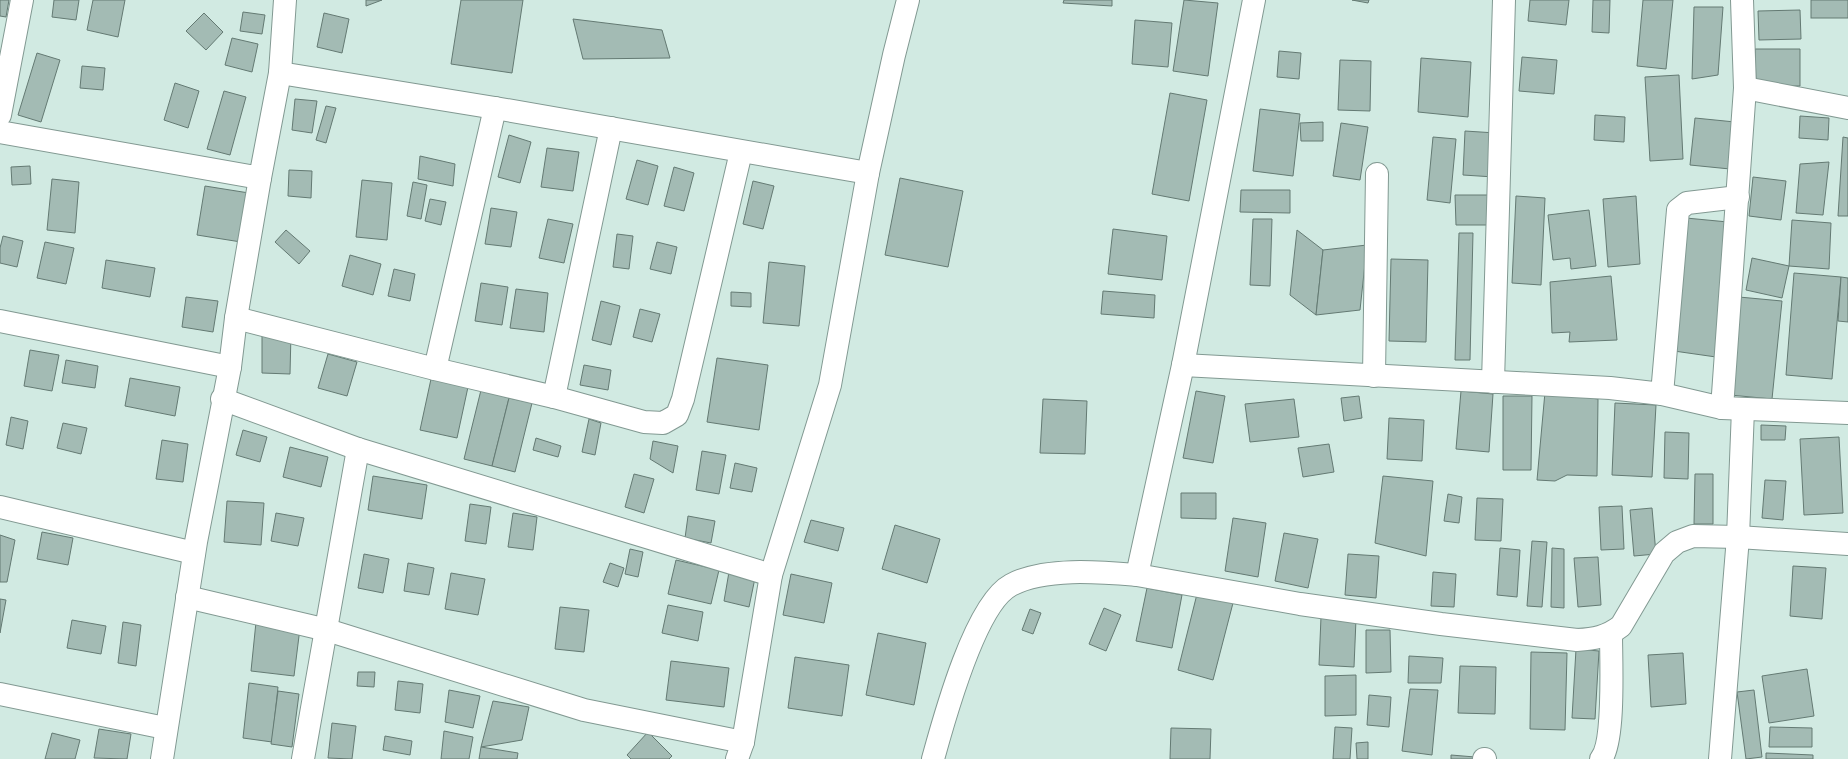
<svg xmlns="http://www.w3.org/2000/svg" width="1848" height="759" font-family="Barlow,sans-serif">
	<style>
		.building { fill: #a3bbb4; stroke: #647a73 }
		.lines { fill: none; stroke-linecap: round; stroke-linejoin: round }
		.street-casing { stroke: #829992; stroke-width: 24 }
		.street { stroke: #fff; stroke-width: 22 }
	</style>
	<rect width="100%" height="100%" fill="#d1eae2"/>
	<!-- building -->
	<g class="building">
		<path d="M0,0H9L6,17L0,16Z"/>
		<path d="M54,0H79L76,20L52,17Z"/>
		<path d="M93,0H125L118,37L87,30Z"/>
		<path d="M366,0H382L366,6Z"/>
		<path d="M461,0H523L512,73L451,64Z"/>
		<path d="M1064,0H1112V6L1063,3Z"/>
		<path d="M1184,0L1218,3L1208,76L1173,71Z"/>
		<path d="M1352,0H1369L1368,3Z"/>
		<path d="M1530,0H1569L1566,25L1528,21Z"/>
		<path d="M1593,0H1610L1609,33L1592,32Z"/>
		<path d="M1643,0H1673L1666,69L1637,66Z"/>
		<rect x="1811" y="0" width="37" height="18"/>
		<path d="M1694,7H1723L1718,75L1692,79Z"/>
		<path d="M1800,10L1801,39L1759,40L1758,11Z"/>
		<path d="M243,12L265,15L262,34L240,31Z"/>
		<path d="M204,13L223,32L206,50L186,31Z"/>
		<path d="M324,13L349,19L342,53L317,47Z"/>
		<path d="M573,19L662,30L670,58L583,59Z"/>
		<path d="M1135,20L1172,23L1168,67L1132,64Z"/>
		<path d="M232,38L258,44L252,72L225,65Z"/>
		<path d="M1755,49H1800V86H1756Z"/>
		<path d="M1279,51L1301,53L1299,79L1277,77Z"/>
		<path d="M37,53L60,60L41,122L18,115Z"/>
		<path d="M1522,57L1557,60L1554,94L1519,91Z"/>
		<path d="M1421,58L1471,62L1468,117L1418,112Z"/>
		<path d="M1340,60L1371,61L1370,111L1338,110Z"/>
		<path d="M82,66L105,68L103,90L80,88Z"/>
		<path d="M1679,75L1683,159L1650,161L1645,77Z"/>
		<path d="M175,83L199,91L188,128L164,120Z"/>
		<path d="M224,91L246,97L230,155L207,149Z"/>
		<path d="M1170,93L1207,100L1189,201L1152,194Z"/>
		<path d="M295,99L317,101L312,133L292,130Z"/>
		<path d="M326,106L336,108L326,143L316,140Z"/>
		<path d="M1260,109L1300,114L1293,176L1253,171Z"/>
		<path d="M1595,115L1625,117L1624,142L1594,140Z"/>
		<path d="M1800,116L1829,118L1828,140L1799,138Z"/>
		<path d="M1695,118L1735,122L1730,169L1690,165Z"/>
		<path d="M1323,122V141H1301L1300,123Z"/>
		<path d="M1341,123L1368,127L1360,180L1333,176Z"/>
		<path d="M1465,131L1496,133L1494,177L1463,175Z"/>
		<path d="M509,135L531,142L520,183L498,177Z"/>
		<path d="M1433,137L1456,139L1450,203L1427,200Z"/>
		<path d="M1843,137L1848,138V216H1838Z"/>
		<path d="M547,148L579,152L573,191L541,187Z"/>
		<path d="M420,156L455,164L453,186L418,179Z"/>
		<path d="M637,160L658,166L648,205L626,199Z"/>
		<path d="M1829,162L1823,215L1796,213L1800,164Z"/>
		<path d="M30,166L31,184L12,185L11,167Z"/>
		<path d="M674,167L694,173L684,211L664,206Z"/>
		<path d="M289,170L312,171L311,198L288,196Z"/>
		<path d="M1753,177L1786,181L1781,220L1749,216Z"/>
		<path d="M900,178L963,191L948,267L885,255Z"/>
		<path d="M52,179L79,182L75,233L47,230Z"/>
		<path d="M362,180L392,183L387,240L356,237Z"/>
		<path d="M753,181L774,186L763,229L743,224Z"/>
		<path d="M413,182L427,185L421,219L407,216Z"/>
		<path d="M205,186L249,193L241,242L197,235Z"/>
		<path d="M1241,190H1290V213L1240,212Z"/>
		<path d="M1455,195H1489L1490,225H1456Z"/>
		<path d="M1516,196L1545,198L1541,285L1512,283Z"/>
		<path d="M1636,196L1640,264L1608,267L1603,199Z"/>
		<path d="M430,199L446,202L441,225L425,221Z"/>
		<path d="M491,208L517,212L511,247L485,244Z"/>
		<path d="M1589,210L1596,266L1571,269L1570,258L1553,260L1548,215Z"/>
		<path d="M1686,218L1728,222L1716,357L1674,351Z"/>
		<path d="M548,219L573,224L564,263L539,258Z"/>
		<path d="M1253,219H1272L1270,286L1250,285Z"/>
		<path d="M1792,220L1831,223L1829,269L1789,266Z"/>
		<path d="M1113,229L1167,236L1162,280L1108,274Z"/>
		<path d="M286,230L310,251L299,264L275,242Z"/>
		<path d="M1297,230L1323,250L1316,315L1290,295Z"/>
		<path d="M1459,233H1473L1470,360H1455Z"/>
		<path d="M617,234L633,236L629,269L613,267Z"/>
		<path d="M3,236L23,241L17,267L0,263V248Z"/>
		<path d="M45,242L74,248L66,284L37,278Z"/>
		<path d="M657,242L677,247L671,274L650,269Z"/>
		<path d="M1367,245L1360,310L1316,315L1323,250Z"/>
		<path d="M350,255L381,264L373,295L342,286Z"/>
		<path d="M1752,258L1789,266L1782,298L1746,290Z"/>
		<path d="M1391,259L1428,260L1426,342L1389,341Z"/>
		<path d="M106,260L155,268L150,297L102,288Z"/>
		<path d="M769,262L805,266L799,326L763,323Z"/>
		<path d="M394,269L415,274L410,301L388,296Z"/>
		<path d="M1794,273L1841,277L1832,379L1786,375Z"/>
		<path d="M1611,276L1617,340L1569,342L1570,332L1552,333L1550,282Z"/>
		<path d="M1841,277L1848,278V322L1838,321Z"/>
		<path d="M481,283L508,287L502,325L475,321Z"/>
		<path d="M516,289L548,293L544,332L510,328Z"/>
		<path d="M1103,291L1155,295L1154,318L1101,314Z"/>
		<path d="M731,292L751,293V307L731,306Z"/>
		<path d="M186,297L218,301L213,332L182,327Z"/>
		<path d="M1739,297L1782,301L1772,399L1730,395Z"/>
		<path d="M601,301L620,306L611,345L592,340Z"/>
		<path d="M640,309L660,314L652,342L633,337Z"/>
		<path d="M262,333H291L290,374L262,373Z"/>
		<path d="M30,350L59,355L52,391L24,386Z"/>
		<path d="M328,354L357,362L347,396L318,388Z"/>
		<path d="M717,358L768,365L759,430L707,422Z"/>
		<path d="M66,360L98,366L95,388L62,383Z"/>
		<path d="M584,365L611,370L608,390L580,385Z"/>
		<path d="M130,378L180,387L175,416L125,406Z"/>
		<path d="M431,379L468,387L457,438L420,430Z"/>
		<path d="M481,390L509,398L492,466L464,459Z"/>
		<path d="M1196,391L1225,396L1213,463L1183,458Z"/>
		<path d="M1461,391L1493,394L1489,452L1456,449Z"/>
		<path d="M1545,392L1598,399L1597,476L1567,475L1555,481L1537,480Z"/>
		<path d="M1359,396L1362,418L1344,421L1341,398Z"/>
		<path d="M1503,396H1532L1531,470H1503Z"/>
		<path d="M509,398L532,403L515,472L492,466Z"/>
		<path d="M1043,399L1087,401L1085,454L1040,453Z"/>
		<path d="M1294,399L1299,437L1250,442L1245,404Z"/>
		<path d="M1615,403L1656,405L1652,477L1612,475Z"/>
		<path d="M11,417L28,421L23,449L6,445Z"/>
		<path d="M1389,418L1424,420L1422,461L1387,459Z"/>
		<path d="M589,419L601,423L595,455L582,452Z"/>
		<path d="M63,423L87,428L81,454L57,448Z"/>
		<path d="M1761,425L1786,426L1785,440H1761Z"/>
		<path d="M243,430L267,437L260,462L236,455Z"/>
		<path d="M1665,432L1689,433L1688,479L1664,478Z"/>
		<path d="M1839,437L1843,513L1804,515L1800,439Z"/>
		<path d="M536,438L561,446L558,457L533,450Z"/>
		<path d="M162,440L188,444L183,482L156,479Z"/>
		<path d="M653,441L678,446L673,473L650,459Z"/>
		<path d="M1329,444L1334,472L1303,477L1298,448Z"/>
		<path d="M290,447L328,457L321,487L283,477Z"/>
		<path d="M702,451L726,455L719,494L696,490Z"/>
		<path d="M735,463L757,468L752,492L730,488Z"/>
		<path d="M634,474L654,479L644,513L625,507Z"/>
		<path d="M1695,474H1713V524H1694Z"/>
		<path d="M373,476L427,485L422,519L368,510Z"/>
		<path d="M1383,476L1433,481L1426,556L1375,543Z"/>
		<path d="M1765,480L1786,481L1783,520L1762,518Z"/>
		<path d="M1181,493H1216V519L1181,518Z"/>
		<path d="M1448,494L1462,497L1459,523L1444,521Z"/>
		<path d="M1477,498L1503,499L1501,541L1475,540Z"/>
		<path d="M227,501L264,503L261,545L224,542Z"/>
		<path d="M470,504L491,507L486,544L465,541Z"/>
		<path d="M1622,506L1624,549L1601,550L1599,507Z"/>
		<path d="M1652,508L1656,554L1634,556L1630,510Z"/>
		<path d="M276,513L304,518L298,546L271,541Z"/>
		<path d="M513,513L537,517L533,550L508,547Z"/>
		<path d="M688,516L715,521L711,543L685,538Z"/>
		<path d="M1233,518L1266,523L1258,577L1225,571Z"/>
		<path d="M811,520L844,528L838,551L804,542Z"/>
		<path d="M895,525L940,539L927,583L882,569Z"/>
		<path d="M42,532L73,538L68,565L37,559Z"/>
		<path d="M1284,533L1318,539L1308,588L1275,581Z"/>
		<path d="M0,535L15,540L7,582H0Z"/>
		<path d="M1532,541L1547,542L1542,607L1527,606Z"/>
		<path d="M1500,548L1520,550L1517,597L1497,595Z"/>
		<path d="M1552,548L1564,549V608L1551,607Z"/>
		<path d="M630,549L643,552L638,577L625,574Z"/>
		<path d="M364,554L389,559L383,593L358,588Z"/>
		<path d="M1348,554L1379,556L1376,598L1345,595Z"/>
		<path d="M1598,557L1601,605L1578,607L1574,558Z"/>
		<path d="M676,560L719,570L711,604L668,594Z"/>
		<path d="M408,563L434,568L429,595L404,591Z"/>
		<path d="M610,563L624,568L618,587L603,582Z"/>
		<path d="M1793,566L1826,568L1822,619L1790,616Z"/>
		<path d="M729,572L755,578L749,607L724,601Z"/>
		<path d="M1433,572L1456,574L1454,607L1431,606Z"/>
		<path d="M451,573L485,579L478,615L445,609Z"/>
		<path d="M791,574L832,583L824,623L783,615Z"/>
		<path d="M1147,588L1182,595L1172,648L1136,641Z"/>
		<path d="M1197,594L1233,603L1213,680L1178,670Z"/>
		<path d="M0,599L6,600L0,633Z"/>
		<path d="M668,605L703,612L698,641L662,633Z"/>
		<path d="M560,607L589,610L584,652L555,649Z"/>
		<path d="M1104,608L1121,615L1106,651L1089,644Z"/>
		<path d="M1030,609L1041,613L1033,634L1022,630Z"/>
		<path d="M1321,617L1356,619L1354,667L1319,665Z"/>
		<path d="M72,620L106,626L101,654L67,648Z"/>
		<path d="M123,622L141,625L136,666L118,663Z"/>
		<path d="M256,622L300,628L294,676L251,671Z"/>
		<path d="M1366,630H1390L1391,672L1366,673Z"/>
		<path d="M878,633L926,643L914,705L866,695Z"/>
		<path d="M1576,649L1599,651L1595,719L1572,718Z"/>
		<path d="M1531,652L1567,653L1565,730L1530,729Z"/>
		<path d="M1683,653L1686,704L1651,707L1648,655Z"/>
		<path d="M1409,656L1443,658L1441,683H1408Z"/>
		<path d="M795,657L849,665L842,716L788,708Z"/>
		<path d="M671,661L729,668L724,707L666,700Z"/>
		<path d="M1460,666L1496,667L1495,714L1458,713Z"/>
		<path d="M1807,669L1814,716L1769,723L1762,676Z"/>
		<path d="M358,672H375L374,687L357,686Z"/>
		<path d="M1356,675V715L1325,716V676Z"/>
		<path d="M398,681L423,684L420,713L395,710Z"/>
		<path d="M249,683L278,687L272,742L243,738Z"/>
		<path d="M1410,689L1438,690L1432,755L1402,751Z"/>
		<path d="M449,690L480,696L473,728L445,722Z"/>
		<path d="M1754,690L1762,757L1746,759L1737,692Z"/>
		<path d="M278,691L299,694L292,747L271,744Z"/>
		<path d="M1369,695L1391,697L1389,727L1367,725Z"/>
		<path d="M493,701L529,707L522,740L481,747Z"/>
		<path d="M332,723L356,726L352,759L328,758Z"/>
		<path d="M1335,727L1352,728L1350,759H1333Z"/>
		<path d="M1770,727L1812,728V747H1769Z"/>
		<path d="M1171,728L1211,729L1210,759H1170Z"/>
		<path d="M99,729L131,734L127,759L94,758Z"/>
		<path d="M444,731L473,737L469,759H441Z"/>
		<path d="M648,732L672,756L669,759H631L627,755Z"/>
		<path d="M52,733L80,740L75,759H45Z"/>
		<path d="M385,736L412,741L410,755L383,750Z"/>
		<path d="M1368,742V759H1357L1356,743Z"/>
		<path d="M481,747L518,753L517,759H479Z"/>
		<path d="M1766,753L1813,755V759H1766Z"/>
		<path d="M1451,755L1475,757V759H1451Z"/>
	</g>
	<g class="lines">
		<!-- street casing -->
		<g class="street-casing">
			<g id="street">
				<path d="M1254,0L1183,365L1137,575L1300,604L1441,624L1577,640C1594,639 1607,637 1621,626L1664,553L1677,542L1693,536L1738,537L1848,544"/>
				<path d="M280,73L495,108L868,173"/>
				<path d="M1745,88L1848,108"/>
				<path d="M0,115L22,0"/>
				<path d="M0,132L260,178L280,73L285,0"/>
				<path d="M236,318L435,369L554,397L644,422L663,423L677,415L683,399L741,152"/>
				<path d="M0,321L230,367"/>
				<path d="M1183,365L1610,388L1662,394L1678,210L1687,203L1738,197"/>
				<path d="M435,369L495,108"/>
				<path d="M1374,376L1377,174"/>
				<path d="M1493,382L1504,0"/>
				<path d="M1662,394L1722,408L1848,413"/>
				<path d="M554,397L611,128"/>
				<path d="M222,399L358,449L771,575"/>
				<path d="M1722,408L1745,88L1742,0"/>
				<path d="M0,507L194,553"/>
				<path d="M187,597L327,630L584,710L743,742"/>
				<path d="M0,694L165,728"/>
				<path d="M162,759L196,542L230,367L236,318L260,178"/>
				<path d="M303,759L358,449"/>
				<path d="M737,759L743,742L771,575L830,385L868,173L894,55L908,0"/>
				<path d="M933,759C944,719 975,604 1011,585C1044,567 1101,572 1137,575"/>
				<path d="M1484,759H1485"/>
				<path d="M1601,759C1615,742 1611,660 1611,634"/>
				<path d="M1720,759L1738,537L1743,409"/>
			</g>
		</g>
		<!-- street -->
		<use href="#street" class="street"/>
	</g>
</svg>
